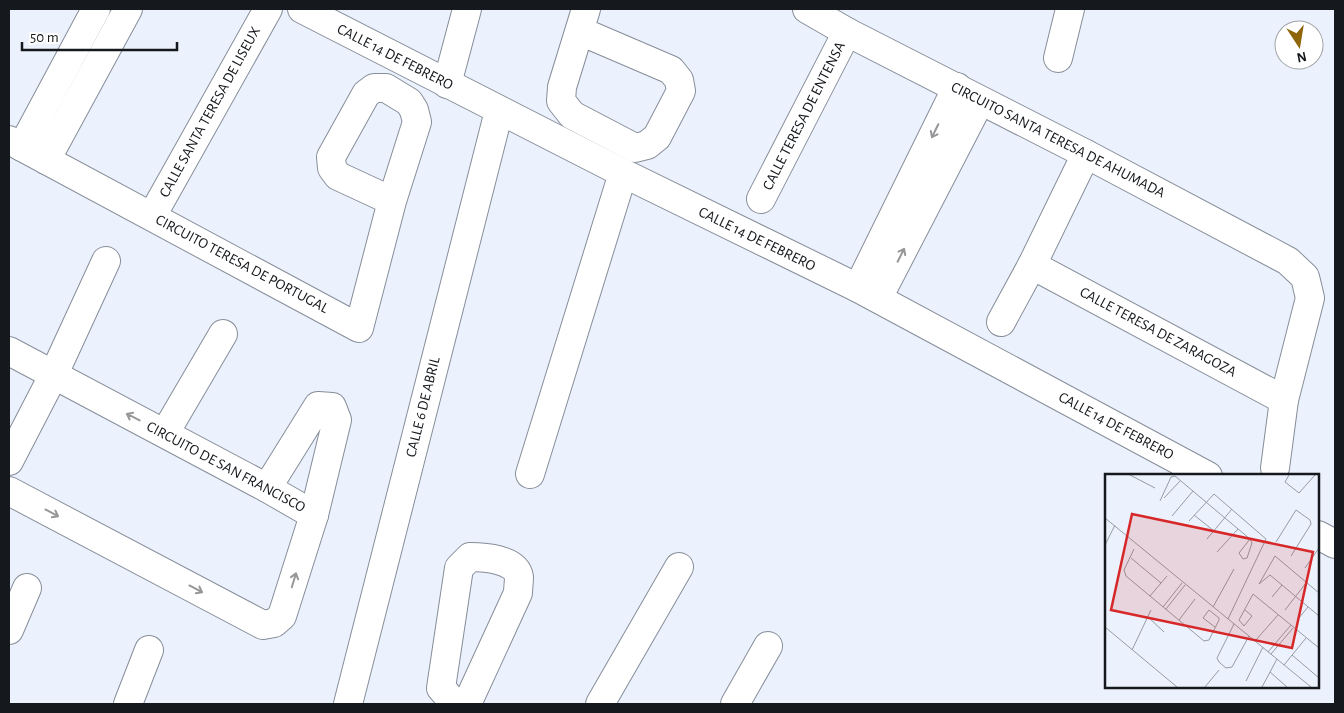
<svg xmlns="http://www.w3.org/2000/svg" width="1344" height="713" font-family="'Alegreya Sans',sans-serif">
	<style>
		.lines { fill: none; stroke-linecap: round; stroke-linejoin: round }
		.minor-casing { stroke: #868e99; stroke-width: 30 }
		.minor { stroke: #fff; stroke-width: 28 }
		.oneway { stroke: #969799 }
		.labels { text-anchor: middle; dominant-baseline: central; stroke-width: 4.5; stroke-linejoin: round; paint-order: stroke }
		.street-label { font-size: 15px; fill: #15181c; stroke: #fff }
		.inset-road { fill: none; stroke: #969ba3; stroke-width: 1 }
		.view { fill: #d62828; fill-opacity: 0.15; stroke: #d62828; stroke-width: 2.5 }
		.inset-edge { fill: none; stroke: #15181c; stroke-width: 2.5 }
	</style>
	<rect width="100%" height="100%" fill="#ecf2fd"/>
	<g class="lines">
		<!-- minor casing -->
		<g class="minor-casing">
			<g id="minor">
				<path d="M302,9L623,173L858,288L1208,476"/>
				<path d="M807,9L847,32L1086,154L1288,261L1305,277L1310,298L1284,400L1275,468"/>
				<path d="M580,31L671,70L679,80L681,91L657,137L647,145L635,148L572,115L561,101L562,87L586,9"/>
				<path d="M1058,58L1070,9"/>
				<path d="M447,84L467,9"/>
				<path d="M9,140L359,328L392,201L417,122L414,110L409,102L386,88H374L366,94L331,157L332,168L338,176L392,201"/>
				<path d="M22,147L96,9"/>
				<path d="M46,160L128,9"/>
				<path d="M761,199L847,32"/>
				<path d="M152,216L268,9"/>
				<path d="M1032,265L1284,400"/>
				<path d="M858,288L957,87"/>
				<path d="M878,298L980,101"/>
				<path d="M1001,322L1032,265L1086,154"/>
				<path d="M9,351L267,488L314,515"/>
				<path d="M165,433L223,334"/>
				<path d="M9,461L53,376L106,261"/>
				<path d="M530,474L623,173"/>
				<path d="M9,491L263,625L274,623L282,616L314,515L337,420L332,407L318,406L267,488"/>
				<path d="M1318,535L1335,544"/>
				<path d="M9,630L27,588"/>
				<path d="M128,704L149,650"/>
				<path d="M348,704L499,111"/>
				<path d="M455,704L441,688L459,568L470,557C484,557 516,559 519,577C519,582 518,588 518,593L467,704"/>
				<path d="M600,704L679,567"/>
				<path d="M735,704L768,646"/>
			</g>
		</g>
		<!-- minor -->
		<use href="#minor" class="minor"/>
	</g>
	<!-- one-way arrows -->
	<defs><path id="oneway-shaft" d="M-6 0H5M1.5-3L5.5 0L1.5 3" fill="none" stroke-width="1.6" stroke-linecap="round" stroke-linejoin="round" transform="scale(1.25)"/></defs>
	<g class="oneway">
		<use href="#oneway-shaft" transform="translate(935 131) rotate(116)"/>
		<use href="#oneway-shaft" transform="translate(901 255) rotate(-63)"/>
		<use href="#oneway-shaft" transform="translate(133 417) rotate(-153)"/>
		<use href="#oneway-shaft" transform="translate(52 513) rotate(28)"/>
		<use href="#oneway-shaft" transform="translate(294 580) rotate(-73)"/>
		<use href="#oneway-shaft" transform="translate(196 589) rotate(28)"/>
	</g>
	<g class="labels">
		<!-- street labels -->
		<g class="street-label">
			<text transform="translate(395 57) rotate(27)">CALLE 14 DE FEBRERO</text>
			<text transform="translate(210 112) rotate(-61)">CALLE SANTA TERESA DE LISEUX</text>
			<text transform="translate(804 116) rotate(-63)">CALLE TERESA DE ENTENSA</text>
			<text transform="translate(1058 140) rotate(27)">CIRCUITO SANTA TERESA DE AHUMADA</text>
			<text transform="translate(757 239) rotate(26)">CALLE 14 DE FEBRERO</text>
			<text transform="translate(242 264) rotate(28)">CIRCUITO TERESA DE PORTUGAL</text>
			<text transform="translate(1158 332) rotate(28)">CALLE TERESA DE ZARAGOZA</text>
			<text transform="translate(423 407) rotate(-76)">CALLE 6 DE ABRIL</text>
			<text transform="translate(1116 426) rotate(28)">CALLE 14 DE FEBRERO</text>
			<text transform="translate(226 467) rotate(28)">CIRCUITO DE SAN FRANCISCO</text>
		</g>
	</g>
	<!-- overview -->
	<g transform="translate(1105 474)">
		<rect width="214" height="214" fill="#ecf2fd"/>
		<path class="inset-road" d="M25,1L50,14M184,1L180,8L194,19L210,1M59,24L75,7M55,27L66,3L70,2L145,65L147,69L142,84L138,85L134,79L145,65M89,41L109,57M67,42L88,17M0,44L206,213M84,47L109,20L161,65M102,65L127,35M171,68L191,36L205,46L206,50L186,82M0,71L10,51M29,75L19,96L21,102L99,167L104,166L114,146V144L104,136L98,144L110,153M112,78L133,55M26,84L56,109M200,94L214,74M165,101L154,110L170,82L214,119M165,101L214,142M45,122L62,102M167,123L177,111M58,133L77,109M108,133L129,95M61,135L80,111M140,136L147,142L139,152L134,146L148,120L214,174M180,136L201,109M43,143L59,158M123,145L161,65M193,145L203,133M74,146L90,125M129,150L112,184L114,188L121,194L127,193L144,162M0,153L72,213M150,167L173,141M27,176L46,136M163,178L186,151M166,180L188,154M187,181L214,204M179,191L201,164M165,198L182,213M141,207L158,173M100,213L114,196M157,213L172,185"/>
		<path class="view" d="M27,40L208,78L187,174L6,136Z"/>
		<rect width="214" height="214" class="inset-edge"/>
	</g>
	<!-- border -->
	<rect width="1344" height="713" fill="none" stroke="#15181c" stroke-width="20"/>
	<!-- north arrow -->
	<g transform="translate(1299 45) rotate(168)"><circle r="24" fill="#ffffff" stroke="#a1a3a4"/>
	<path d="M0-4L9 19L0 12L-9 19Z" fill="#8e6509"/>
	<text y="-8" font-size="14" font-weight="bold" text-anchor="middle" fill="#15181c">N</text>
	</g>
	<!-- scale -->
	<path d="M22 42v8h155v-8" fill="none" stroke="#15181c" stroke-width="2.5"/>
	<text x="30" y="42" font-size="15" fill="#15181c" stroke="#ffffff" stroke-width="4" paint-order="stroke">50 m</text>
</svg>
